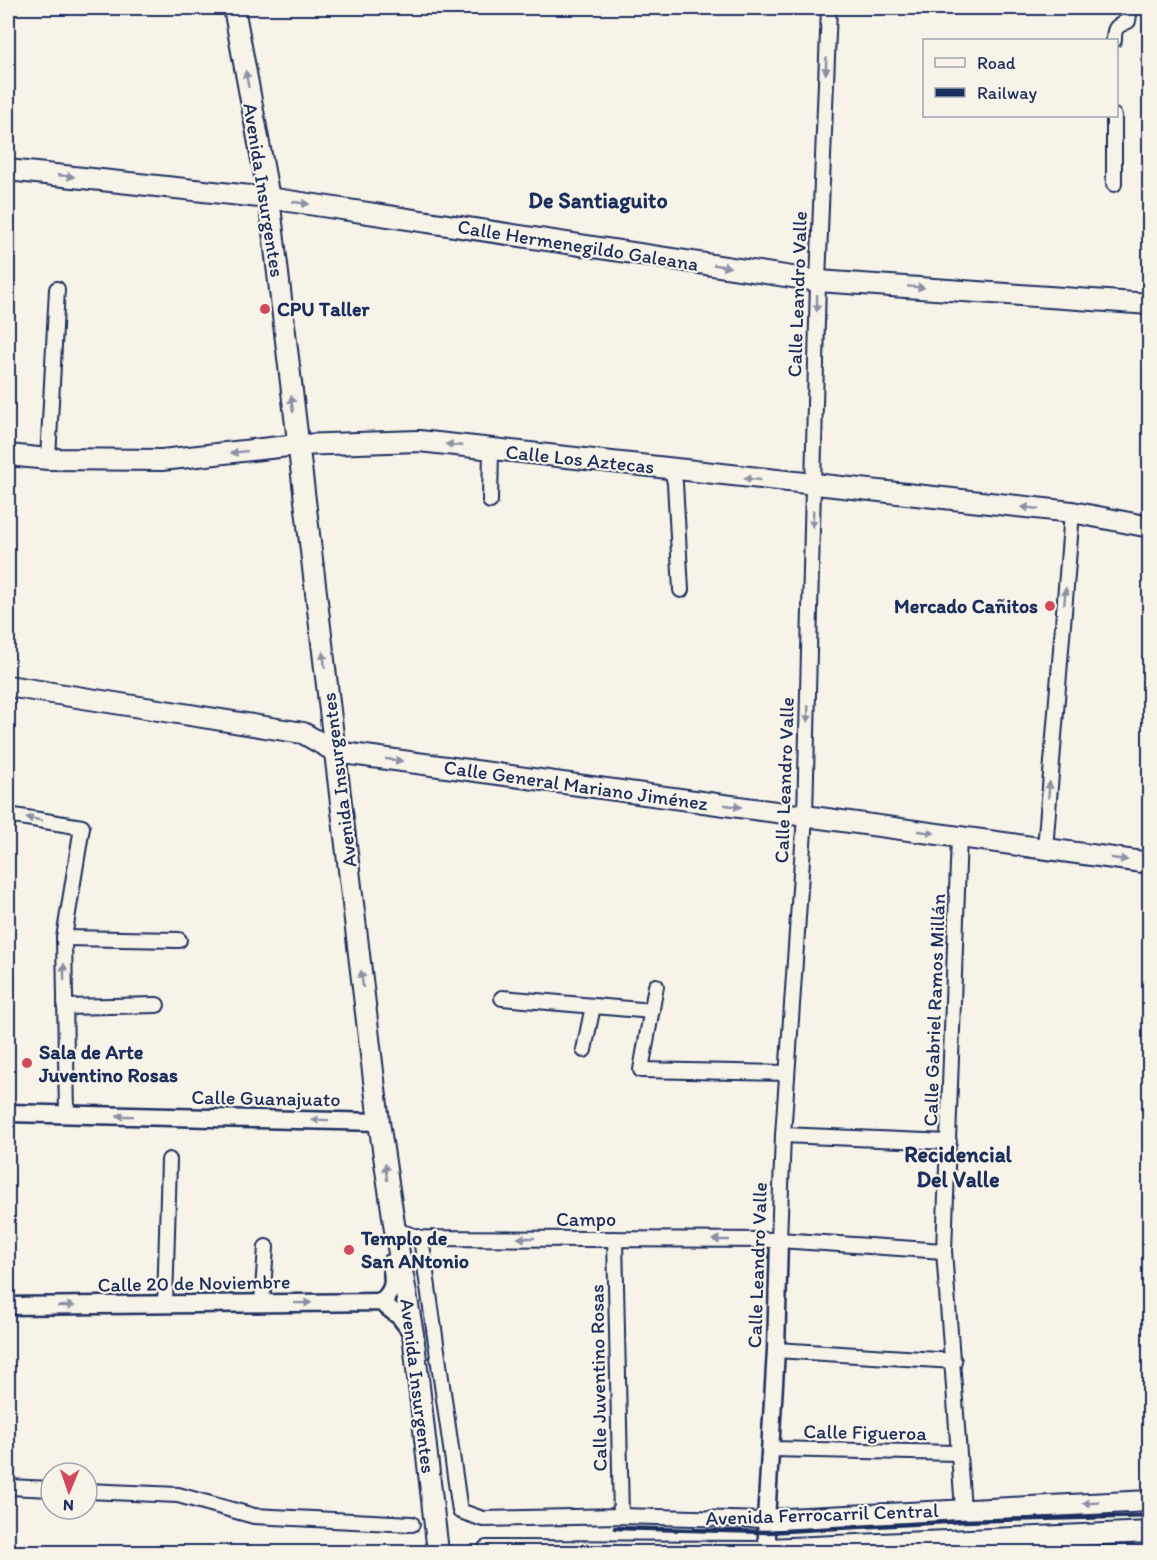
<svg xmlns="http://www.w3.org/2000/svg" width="1157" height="1560" font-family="Itim,sans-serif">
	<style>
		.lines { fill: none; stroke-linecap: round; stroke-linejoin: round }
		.minor-casing { stroke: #1b2f5e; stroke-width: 18 }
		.tertiary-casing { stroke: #1b2f5e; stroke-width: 21 }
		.secondary-casing { stroke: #1b2f5e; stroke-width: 24 }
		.minor { stroke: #f7f3e8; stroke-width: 14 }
		.tertiary { stroke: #f7f3e8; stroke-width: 16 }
		.secondary { stroke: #f7f3e8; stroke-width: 20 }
		.rail { stroke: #1b2f5e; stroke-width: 4.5 }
		.oneway { fill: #8991a3 }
		.poi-dot { fill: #d1495b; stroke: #f7f3e8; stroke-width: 2 }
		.labels { text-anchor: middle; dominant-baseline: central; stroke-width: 4.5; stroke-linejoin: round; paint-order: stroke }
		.street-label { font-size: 20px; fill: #1b2f5e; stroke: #f7f3e8 }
		.poi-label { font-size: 20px; font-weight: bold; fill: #1b2f5e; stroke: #f7f3e8; text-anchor: start }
		.quarter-label { font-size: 22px; font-weight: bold; fill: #1b2f5e; stroke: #f7f3e8 }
	</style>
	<rect width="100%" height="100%" fill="#f7f3e8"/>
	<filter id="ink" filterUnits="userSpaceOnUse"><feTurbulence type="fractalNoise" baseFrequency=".0167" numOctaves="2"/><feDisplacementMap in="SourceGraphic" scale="12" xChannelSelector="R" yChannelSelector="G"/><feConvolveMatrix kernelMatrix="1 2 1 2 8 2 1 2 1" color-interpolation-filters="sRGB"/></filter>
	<g filter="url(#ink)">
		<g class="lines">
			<!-- minor casing -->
			<g class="minor-casing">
				<g id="minor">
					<path d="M1114,40C1114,28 1116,26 1128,21L1130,8"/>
					<path d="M1114,116V184"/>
					<path d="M48,459L57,289"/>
					<path d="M672,470L675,483L681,590"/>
					<path d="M490,501L491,449"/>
					<path d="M8,815L82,827L64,938L67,1114"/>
					<path d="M959,836L944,1251L963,1509"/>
					<path d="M1045,849L1072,512"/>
					<path d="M64,938L179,940"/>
					<path d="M656,986L641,1070L787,1073"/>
					<path d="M502,998L652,1011"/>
					<path d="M65,1007L157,1005"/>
					<path d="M584,1050L593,1006"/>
					<path d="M783,1135L949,1142"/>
					<path d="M395,1230L421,1238L779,1240L944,1251"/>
					<path d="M421,1238L460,1511L483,1519L621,1516L766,1520"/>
					<path d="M615,1239L621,1516"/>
					<path d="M779,1240L783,1135L805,816L818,281L829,8"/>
					<path d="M262,1304L266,1247"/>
					<path d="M165,1305L169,1160"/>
					<path d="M776,1350L954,1361"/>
					<path d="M770,1449L958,1453"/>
					<path d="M8,1487L51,1489"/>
					<path d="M87,1491L178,1495L254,1516L412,1524"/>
					<path d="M486,1548L768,1549"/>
				</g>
			</g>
			<!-- tertiary casing -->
			<g class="tertiary-casing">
				<g id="tertiary">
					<path d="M8,1113L379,1122"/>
					<path d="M381,1302C395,1290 394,1281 391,1263"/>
					<path d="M8,1306L381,1302L400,1317L413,1334"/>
					<path d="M768,1552L766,1520L776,1350L779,1240"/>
				</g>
			</g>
			<!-- secondary casing -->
			<g class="secondary-casing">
				<g id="secondary">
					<path d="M234,8L269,198L379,1122L395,1230L413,1334L438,1552"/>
					<path d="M8,170L269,198L818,281L1150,304"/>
					<path d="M8,455L48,459L162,460L297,445L419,441L1072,512L1150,527"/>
					<path d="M8,686L303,733L336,752L1150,863"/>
					<path d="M766,1520L1150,1501"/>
					<path d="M768,1549L1150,1532"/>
				</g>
			</g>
			<!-- minor -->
			<use href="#minor" class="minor"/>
			<!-- tertiary -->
			<use href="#tertiary" class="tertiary"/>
			<!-- secondary -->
			<use href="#secondary" class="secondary"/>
			<!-- rail -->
			<path class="rail" d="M615,1528L767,1532L964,1521L1150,1516"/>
		</g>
		<!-- one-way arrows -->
		<defs><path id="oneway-solid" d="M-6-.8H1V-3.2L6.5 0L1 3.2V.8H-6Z" transform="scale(1.5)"/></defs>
		<g class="oneway">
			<use href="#oneway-solid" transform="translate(826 66) rotate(92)"/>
			<use href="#oneway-solid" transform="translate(247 79) rotate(-100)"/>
			<use href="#oneway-solid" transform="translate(66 176) rotate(6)"/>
			<use href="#oneway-solid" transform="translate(301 203) rotate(9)"/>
			<use href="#oneway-solid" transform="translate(722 266) rotate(9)"/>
			<use href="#oneway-solid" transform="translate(916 287) rotate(4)"/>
			<use href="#oneway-solid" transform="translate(817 303) rotate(91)"/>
			<use href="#oneway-solid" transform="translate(292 404) rotate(-97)"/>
			<use href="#oneway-solid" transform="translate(454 445) rotate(-174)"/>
			<use href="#oneway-solid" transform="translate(239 452) rotate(174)"/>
			<use href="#oneway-solid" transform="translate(752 479) rotate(-174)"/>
			<use href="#oneway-solid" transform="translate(1030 508) rotate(-174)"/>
			<use href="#oneway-solid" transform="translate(813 519) rotate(92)"/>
			<use href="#oneway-solid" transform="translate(1065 596) rotate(-85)"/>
			<use href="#oneway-solid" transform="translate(324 660) rotate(-97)"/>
			<use href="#oneway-solid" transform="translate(808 714) rotate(92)"/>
			<use href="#oneway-solid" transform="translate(394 760) rotate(8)"/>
			<use href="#oneway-solid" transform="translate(1049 790) rotate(-85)"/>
			<use href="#oneway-solid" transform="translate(733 806) rotate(8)"/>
			<use href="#oneway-solid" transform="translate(34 819) rotate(-170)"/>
			<use href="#oneway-solid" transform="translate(926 832) rotate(8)"/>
			<use href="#oneway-solid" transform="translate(1119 859) rotate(8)"/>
			<use href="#oneway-solid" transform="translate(64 972) rotate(-91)"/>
			<use href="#oneway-solid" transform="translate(362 979) rotate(-97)"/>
			<use href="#oneway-solid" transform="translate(125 1116) rotate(-179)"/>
			<use href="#oneway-solid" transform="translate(320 1120) rotate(-179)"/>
			<use href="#oneway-solid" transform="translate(386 1172) rotate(-98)"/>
			<use href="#oneway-solid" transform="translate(526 1238) rotate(-180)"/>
			<use href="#oneway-solid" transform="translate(721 1240) rotate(-180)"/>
			<use href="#oneway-solid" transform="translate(303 1303) rotate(-1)"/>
			<use href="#oneway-solid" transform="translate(66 1306) rotate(-1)"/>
			<use href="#oneway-solid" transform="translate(1091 1503) rotate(177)"/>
		</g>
	</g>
	<!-- markers -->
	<g class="poi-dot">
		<circle cx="265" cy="309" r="6"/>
		<circle cx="1050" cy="606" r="6"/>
		<circle cx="27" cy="1063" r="6"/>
		<circle cx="349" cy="1250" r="6"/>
	</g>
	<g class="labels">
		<!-- street labels -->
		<g class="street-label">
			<text transform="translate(264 190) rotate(81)">Avenida Insurgentes</text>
			<text transform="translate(578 245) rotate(9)">Calle Hermenegildo Galeana</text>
			<text transform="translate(797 294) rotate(-88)">Calle Leandro Valle</text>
			<text transform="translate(580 459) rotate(6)">Calle Los Aztecas</text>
			<text transform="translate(339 780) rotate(-97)">Avenida Insurgentes</text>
			<text transform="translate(784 780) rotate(-88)">Calle Leandro Valle</text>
			<text transform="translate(576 785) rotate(8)">Calle General Mariano Jiménez</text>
			<text transform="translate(934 1010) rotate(-88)">Calle Gabriel Ramos Millán</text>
			<text transform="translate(266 1098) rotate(1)">Calle Guanajuato</text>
			<text x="586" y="1219">Campo</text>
			<text transform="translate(757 1265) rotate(-88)">Calle Leandro Valle</text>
			<text transform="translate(194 1283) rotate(-1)">Calle 20 de Noviembre</text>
			<text transform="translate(598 1378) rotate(-91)">Calle Juventino Rosas</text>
			<text transform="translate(418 1386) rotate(83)">Avenida Insurgentes</text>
			<text transform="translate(865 1432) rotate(1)">Calle Figueroa</text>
			<text transform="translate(822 1514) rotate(-2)">Avenida Ferrocarril Central</text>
		</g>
		<!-- poi labels -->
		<g class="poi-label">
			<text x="277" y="309">CPU Taller</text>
			<text x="1038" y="606" text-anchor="end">Mercado Cañitos</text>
			<text x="39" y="1052">Sala de Arte<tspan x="39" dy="23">Juventino Rosas</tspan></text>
			<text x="361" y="1238">Templo de<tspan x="361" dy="23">San ANtonio</tspan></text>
		</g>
		<!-- quarter labels -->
		<g class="quarter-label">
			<text x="598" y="200">De Santiaguito</text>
			<text x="958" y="1154">Recidencial<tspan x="958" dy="25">Del Valle</tspan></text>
		</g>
	</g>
	<!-- margin -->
	<rect width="1157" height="1560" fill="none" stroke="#f7f3e8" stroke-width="30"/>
	<rect x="15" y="15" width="1127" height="1530" fill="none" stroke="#1b2f5e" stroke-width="2" filter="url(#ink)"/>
	<!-- legend -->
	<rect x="923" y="39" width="195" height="78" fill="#f7f3e8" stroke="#9fa5b1" stroke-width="1.5"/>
	<rect x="935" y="58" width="30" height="9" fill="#f7f3e8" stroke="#9fa5b1" stroke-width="1.5"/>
	<text x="977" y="69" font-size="18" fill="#1b2f5e">Road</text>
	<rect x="935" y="88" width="30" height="9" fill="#1b2f5e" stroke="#9fa5b1" stroke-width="1.5"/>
	<text x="977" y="99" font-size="18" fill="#1b2f5e">Railway</text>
	<!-- north arrow -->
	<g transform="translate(69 1491) rotate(182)"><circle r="28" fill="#f7f3e8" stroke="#9fa5b1" stroke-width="1.5"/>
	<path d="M0-4.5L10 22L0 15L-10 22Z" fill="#d1495b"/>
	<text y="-9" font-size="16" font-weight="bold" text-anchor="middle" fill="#1b2f5e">N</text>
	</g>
</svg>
